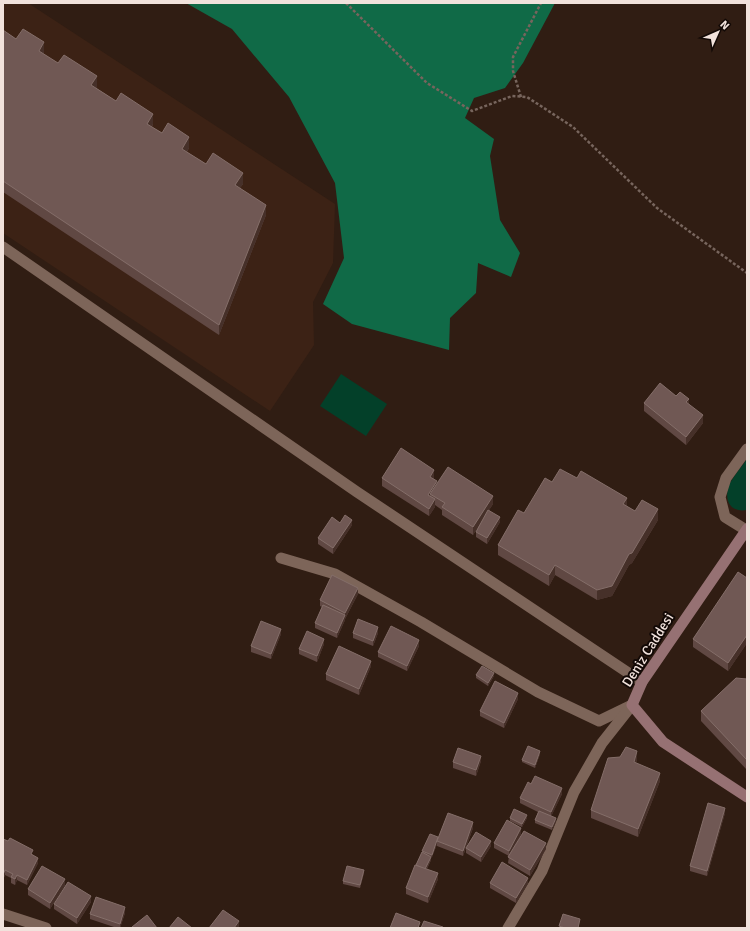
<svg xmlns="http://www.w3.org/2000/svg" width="750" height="931" font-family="Signika,sans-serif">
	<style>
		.built { fill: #3c2215 }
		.green { fill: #034029 }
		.forest { fill: #106a47 }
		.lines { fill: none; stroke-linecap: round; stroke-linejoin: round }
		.path { stroke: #77655d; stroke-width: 2.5; stroke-dasharray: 3 2; stroke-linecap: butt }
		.minor { stroke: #7d6559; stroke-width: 11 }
		.tertiary { stroke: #7d6559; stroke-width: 11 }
		.secondary { stroke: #967173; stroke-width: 11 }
		.wall { fill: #604843 }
		.shaded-wall { fill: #463029 }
		.building { fill: #705854; stroke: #846e69 }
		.labels { text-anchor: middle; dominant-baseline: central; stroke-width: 4; stroke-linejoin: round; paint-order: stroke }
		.street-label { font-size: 14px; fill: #f1e2dc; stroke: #120906 }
	</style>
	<rect width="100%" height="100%" fill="#301d13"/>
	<!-- built -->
	<path class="built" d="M3,3H28L335,204L333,263L313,302L314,345L270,411L3,233Z"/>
	<!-- green -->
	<g class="green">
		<path d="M341,374L387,404L366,436L320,406Z"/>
		<path d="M747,459V510C729,513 723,498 730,483C735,474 742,466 747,459Z"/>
	</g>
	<!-- forest -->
	<path class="forest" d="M186,3H555L523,63L505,88L474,98L465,118L494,139L490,156L500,220L520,253L511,277L478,263L476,293L450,318L449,350L352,324L323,304L344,258L335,183L289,97L232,29Z"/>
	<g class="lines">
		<!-- path -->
		<g class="path">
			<path d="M346,3L427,83L472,111L512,96L527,97L573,127L657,208L747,273"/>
			<path d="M521,97L513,71V57L541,3"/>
		</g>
		<!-- minor -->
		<g class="minor">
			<path d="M3,247L357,492L642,682"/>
			<path d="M746,530L725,517L720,497L726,478L747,449"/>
			<path d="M281,558L335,574L421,622L538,692L599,721L632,705"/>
		</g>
		<!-- tertiary -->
		<g class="tertiary">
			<path d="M3,914L46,928"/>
			<path d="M508,928L542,871L574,792L602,743L632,705"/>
		</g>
		<!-- secondary -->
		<path class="secondary" d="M747,529L642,682L632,705L663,742L747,797"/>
	</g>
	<!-- wall -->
	<g class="wall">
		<path d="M3,30L16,39L44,52L43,54L97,87L96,88L116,101L153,124L152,127L162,133L189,148L187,152L206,164L243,184L240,188L266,215L219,335L3,192Z"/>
		<path d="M676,396L689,404L703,423L686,445L644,411V403Z"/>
		<path d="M382,478H434V479L437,484L493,504L489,510L500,522L487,544L476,537V532L478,527L473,535L442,515V510L435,505V507L429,516L382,486Z"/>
		<path d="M577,478L635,511L658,520L632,563L629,565L612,596L597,600L555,575L549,586L498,555V545L524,513L552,482Z"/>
		<path d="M340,523L352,525L333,554L318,544V538Z"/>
		<path d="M747,578V643L728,671L693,647V639Z"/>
		<path d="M358,594L345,619V618V620L337,638L315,628V623L322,607L320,606V600Z"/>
		<path d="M353,633H378L373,646L353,638Z"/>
		<path d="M281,634L271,659L251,652V646Z"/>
		<path d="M324,644L317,662L299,654V649Z"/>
		<path d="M419,646L407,671L378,657V652Z"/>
		<path d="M371,666L359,695L326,680V674Z"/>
		<path d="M476,675L494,676L488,686L476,678Z"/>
		<path d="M747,679V770L701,721V711Z"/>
		<path d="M518,699L504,728L480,716V711Z"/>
		<path d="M540,754L535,768L522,762V760Z"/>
		<path d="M637,759L636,763L660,781L638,837L591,818V810Z"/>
		<path d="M481,761L476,776L453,768V762Z"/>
		<path d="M531,784L562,794L551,816L556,821L552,830L535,823V820L538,812L520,803V798Z"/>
		<path d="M725,813L707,876L690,871V866Z"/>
		<path d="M510,818H527L522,827L510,821Z"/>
		<path d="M473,828L463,856L437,846V844L432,857L429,856L431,860L427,869L438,879L428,903L406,894V888L416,865L422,853V851L438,837Z"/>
		<path d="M521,834L512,851L546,849L530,876L508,863L509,856L494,848V843Z"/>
		<path d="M3,839L33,855L38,863L27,885L17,880L15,885L11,883V878L5,875L3,880Z"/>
		<path d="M491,846L481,862L466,853V848Z"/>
		<path d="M364,873L360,888L343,884V881Z"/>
		<path d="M490,883H528L516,903L490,888Z"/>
		<path d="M65,885L50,909L28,895V889Z"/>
		<path d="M91,902L77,924L54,909V904Z"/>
		<path d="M125,913L120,928H117L90,919V914Z"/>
	</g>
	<!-- shaded-wall -->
	<g class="shaded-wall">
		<path d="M4,16V26L3,28V17Z"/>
		<path d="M44,42V52L39,61V51Z"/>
		<path d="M97,76V87L91,95V85Z"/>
		<path d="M153,114V124L147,134V124Z"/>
		<path d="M189,137V148L182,159V149Z"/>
		<path d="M243,173V184L235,195V185Z"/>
		<path d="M266,205V215L219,335V325Z"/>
		<path d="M689,399V406L686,402Z"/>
		<path d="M703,415V423L686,445V437Z"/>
		<path d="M434,470V478L430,485V477Z"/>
		<path d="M437,481V489L430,494V499L428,495Z"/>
		<path d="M493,496V504L473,535V527Z"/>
		<path d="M627,498V509L623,504Z"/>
		<path d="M435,499V507L429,516V509Z"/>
		<path d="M658,509V520L632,563L629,565L612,596L597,600V590L629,554Z"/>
		<path d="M500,517V522L487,544V538Z"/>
		<path d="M352,520V525L333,554V548Z"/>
		<path d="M555,565V575L549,586V575Z"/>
		<path d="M358,588V594L345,619V613Z"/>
		<path d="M345,615V620L337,638V633Z"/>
		<path d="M378,627V633L373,646V641Z"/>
		<path d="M281,629V634L271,659V654Z"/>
		<path d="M747,635V643L728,671V663Z"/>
		<path d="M324,639V644L317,662V656Z"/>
		<path d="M419,640V646L407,671V666Z"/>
		<path d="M371,661V666L359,695V689Z"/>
		<path d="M494,673V676L488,686V683Z"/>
		<path d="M518,693V699L504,728V723Z"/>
		<path d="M540,751V754L535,768V765Z"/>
		<path d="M637,751V759L634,770V762Z"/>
		<path d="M481,756V761L476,776V770Z"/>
		<path d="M660,773V781L638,837V829Z"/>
		<path d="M562,788V794L551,817V812Z"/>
		<path d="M725,808V813L707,876V871Z"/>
		<path d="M527,815V818L522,827V824Z"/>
		<path d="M556,818V821L552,830V827Z"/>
		<path d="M473,822V828L463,856V851Z"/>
		<path d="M521,828V834L509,856V851Z"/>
		<path d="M437,841V844L432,857V855Z"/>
		<path d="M491,841V846L481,862V857Z"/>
		<path d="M546,843V849L530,876V870Z"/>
		<path d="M431,857V860L425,872V870Z"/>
		<path d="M38,858V863L27,885V880Z"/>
		<path d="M5,870V875L3,880V875Z"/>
		<path d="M364,870V873L360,888V885Z"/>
		<path d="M438,873V879L428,903V897Z"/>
		<path d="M17,875V880L15,885V879Z"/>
		<path d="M528,878V883L516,903V898Z"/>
		<path d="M65,879V885L50,909V903Z"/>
		<path d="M91,896V902L77,924V918Z"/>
		<path d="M125,907V913L120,928V924Z"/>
		<path d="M239,921V927L238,928H234Z"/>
	</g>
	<!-- building -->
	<g class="building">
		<path d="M23,29L44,42L39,51L58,63L64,55L97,76L91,85L116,101L121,93L153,114L147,124L162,133L168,123L189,137L182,149L206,164L213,153L243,173L235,185L266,205L219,325L3,181V30L16,39Z"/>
		<path d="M660,383L676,396L680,392L689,399L686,402L703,415L686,437L644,403Z"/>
		<path d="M401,448L434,470L430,477L437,481L428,495L435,499L429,509L382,478Z"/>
		<path d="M448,467L493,496L473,527L442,507L445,503L430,494Z"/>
		<path d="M560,469L577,478L581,471L627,498L623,504L635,511L642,500L658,509L632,553L629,554L612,586L597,590L555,565L549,575L498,545L518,510L524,513L545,478L552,482Z"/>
		<path d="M488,510L500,517L487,538L476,532Z"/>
		<path d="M345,515L352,520L333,548L318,538L332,517L340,523Z"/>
		<path d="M738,572L747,578V635L728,663L693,639Z"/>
		<path d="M332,575L358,588L345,613L320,600Z"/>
		<path d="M323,605L345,615L337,633L315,623Z"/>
		<path d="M358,619L378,627L373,641L353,633Z"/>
		<path d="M261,621L281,629L271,654L251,646Z"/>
		<path d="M391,626L419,640L407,666L378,652Z"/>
		<path d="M307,631L324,639L317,656L299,649Z"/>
		<path d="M339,646L371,661L359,689L326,674Z"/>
		<path d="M482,666L494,673L488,683L476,675Z"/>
		<path d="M736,678L747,679V760L701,711Z"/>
		<path d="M495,681L518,693L504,723L480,711Z"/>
		<path d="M528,746L540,751L535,765L522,760Z"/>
		<path d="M626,747L637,751L634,762L660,773L638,829L591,810L608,758L620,757Z"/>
		<path d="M458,748L481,756L476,770L453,762Z"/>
		<path d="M535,776L562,788L551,812L520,798L528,782L531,784Z"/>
		<path d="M708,803L725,808L707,871L690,866Z"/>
		<path d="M514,809L527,815L522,824L510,818Z"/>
		<path d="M539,811L556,818L552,827L535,820Z"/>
		<path d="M448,813L473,822L463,851L437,841Z"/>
		<path d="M507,820L521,828L509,851L494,843Z"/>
		<path d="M524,831L546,843L530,870L508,857Z"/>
		<path d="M476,832L491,841L481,857L466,848Z"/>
		<path d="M430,834L438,837L432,855L422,851Z"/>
		<path d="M10,838L33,850L31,854L38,858L27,880L17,875L15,879L11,877L13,874L5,870L3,875V839L8,841Z"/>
		<path d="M422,852L431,857L425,869L416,865Z"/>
		<path d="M502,862L528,878L516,898L490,883Z"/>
		<path d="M415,865L438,873L428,897L406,888Z"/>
		<path d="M42,866L65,879L50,903L28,889Z"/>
		<path d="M347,866L364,870L360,885L343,881Z"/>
		<path d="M68,882L91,896L77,918L54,904Z"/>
		<path d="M96,897L125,907L120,924L90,914Z"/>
		<path d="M223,910L239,921L234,928H209Z"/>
		<path d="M396,913L420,922L418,928H390Z"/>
		<path d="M563,914L580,919L578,928H565L559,926Z"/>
		<path d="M147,915L157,928H133L132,927Z"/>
		<path d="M178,917L192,928H169Z"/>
		<path d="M424,921L443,927V928H421Z"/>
	</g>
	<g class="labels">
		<!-- street labels -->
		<g class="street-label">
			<text transform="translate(648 650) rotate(-58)">Deniz Caddesi</text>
		</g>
	</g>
	<!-- border -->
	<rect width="750" height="931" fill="none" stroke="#f1e2dc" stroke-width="8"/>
	<!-- north arrow -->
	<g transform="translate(718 32) rotate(45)" stroke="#120906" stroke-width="3" paint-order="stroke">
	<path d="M0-3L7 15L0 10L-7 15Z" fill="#f1e2dc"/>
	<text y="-6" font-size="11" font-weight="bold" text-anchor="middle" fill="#f1e2dc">N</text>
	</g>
</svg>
